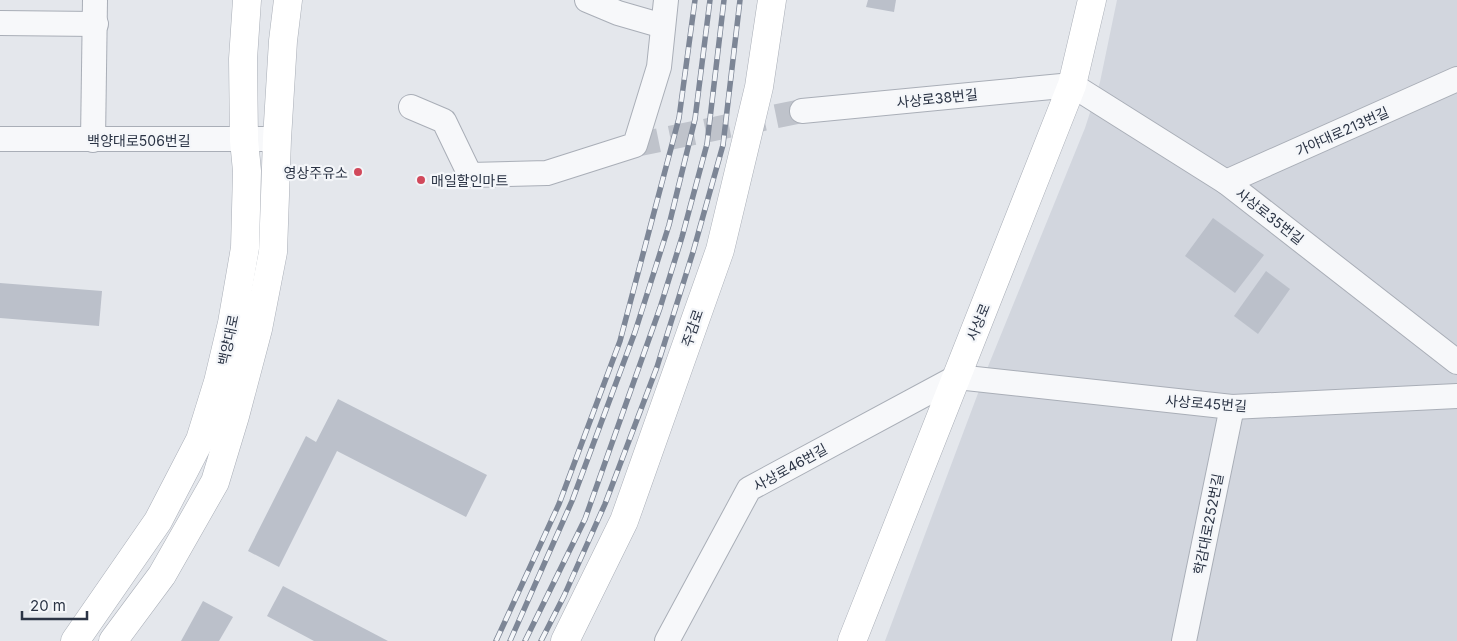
<svg xmlns="http://www.w3.org/2000/svg" width="1457" height="641" font-family="Inter,'Noto Sans KR',sans-serif">
	<style>
		.built { fill: #d2d6de }
		.building { fill: #bbc0ca }
		.lines { fill: none; stroke-linecap: round; stroke-linejoin: round }
		.street-tunnel { stroke: #bfc3cb; stroke-width: 24; stroke-dasharray: 24 12; stroke-linecap: butt }
		.street-casing { stroke: #a9aeb7; stroke-width: 26 }
		.secondary-casing { stroke: #a9aeb7; stroke-width: 29 }
		.street { stroke: #f7f8fa; stroke-width: 24 }
		.secondary { stroke: #fff; stroke-width: 28 }
		.rail-casing { stroke: #7d8696; stroke-width: 5.5 }
		.rail { stroke: #f4f6f9; stroke-width: 4; stroke-dasharray: 11; stroke-linecap: butt }
		.poi-dot { fill: #d1495b; stroke: #f4f6f9; stroke-width: 2 }
		.labels { text-anchor: middle; dominant-baseline: central; stroke-width: 4.5; stroke-linejoin: round; paint-order: stroke }
		.street-label { font-size: 14px; fill: #2b3445; stroke: #f4f6f9 }
		.poi-label { font-size: 14px; fill: #2b3445; stroke: #f4f6f9; text-anchor: end }
	</style>
	<rect width="100%" height="100%" fill="#e4e7ec"/>
	<!-- built -->
	<path class="built" d="M1117,0H1457V641H885L989,364L1085,128L1100,82Z"/>
	<!-- building -->
	<g class="building">
		<path d="M868,0H896L894,12L866,7Z"/>
		<path d="M1213,218L1264,255L1235,293L1185,256Z"/>
		<path d="M1266,271L1290,289L1258,334L1234,316Z"/>
		<path d="M0,283L102,291L99,326L0,318Z"/>
		<path d="M338,399L487,475L466,517L337,451L279,567L248,551L306,436L316,442Z"/>
		<path d="M283,586L388,641H314L267,616Z"/>
		<path d="M203,601L233,617L219,641H181Z"/>
	</g>
	<g class="lines">
		<!-- street-tunnel -->
		<path class="street-tunnel" d="M635,145L802,111"/>
		<!-- street casing -->
		<g class="street-casing">
			<g id="street">
				<path d="M587,0L618,13L663,26"/>
				<path d="M0,23L96,24"/>
				<path d="M411,107L444,121L470,175L547,173L635,145L659,67L666,0"/>
				<path d="M802,111L1072,85L1226,182L1457,362"/>
				<path d="M0,139H277"/>
				<path d="M93,140L95,0"/>
				<path d="M1226,182L1457,79"/>
				<path d="M667,641L749,489L957,377L1232,407L1457,396"/>
				<path d="M1184,641L1232,407"/>
			</g>
		</g>
		<!-- secondary casing -->
		<g class="secondary-casing">
			<g id="secondary">
				<path d="M75,641L158,521L200,440L218,382L232,323L245,248L247,171L244,140L243,59L247,0"/>
				<path d="M113,641L162,575L215,482L235,416L258,329L273,252L277,139L283,41L288,0"/>
				<path d="M565,641L624,521L720,250L759,87L772,0"/>
				<path d="M852,641L1072,85L1092,0"/>
			</g>
		</g>
		<!-- street -->
		<use href="#street" class="street"/>
		<!-- secondary -->
		<use href="#secondary" class="secondary"/>
		<!-- rail casing -->
		<g class="rail-casing">
			<g id="rail">
				<path d="M496,641L559,504L620,341L679,118L695,0"/>
				<path d="M510,641L572,501L635,332L669,225L695,119L710,0"/>
				<path d="M525,641L585,519L660,308L682,237L707,144L724,0"/>
				<path d="M541,641L564,596L605,504L657,367L693,252L723,145L740,0"/>
			</g>
		</g>
		<!-- rail -->
		<use href="#rail" class="rail"/>
	</g>
	<!-- markers -->
	<g class="poi-dot">
		<circle cx="358" cy="172" r="5"/>
		<circle cx="421" cy="180" r="5"/>
	</g>
	<g class="labels">
		<!-- street labels -->
		<g class="street-label">
			<text transform="translate(937 98) rotate(-6)">사상로38번길</text>
			<text transform="translate(1342 131) rotate(-24)">가야대로213번길</text>
			<text x="139" y="140">백양대로506번길</text>
			<text transform="translate(1270 216) rotate(38)">사상로35번길</text>
			<text transform="translate(978 322) rotate(-68)">사상로</text>
			<text transform="translate(692 328) rotate(-71)">주감로</text>
			<text transform="translate(228 340) rotate(-78)">백양대로</text>
			<text transform="translate(1206 403) rotate(4)">사상로45번길</text>
			<text transform="translate(790 467) rotate(-29)">사상로46번길</text>
			<text transform="translate(1208 524) rotate(-79)">학감대로252번길</text>
		</g>
		<!-- poi labels -->
		<g class="poi-label">
			<text x="348" y="172">영상주유소</text>
			<text x="431" y="180" text-anchor="start">매일할인마트</text>
		</g>
	</g>
	<!-- scale -->
	<path d="M22 611v8h65v-8" fill="none" stroke="#2b3445" stroke-width="2.5"/>
	<text x="30" y="611" font-size="15" fill="#2b3445" stroke="#f4f6f9" stroke-width="4" paint-order="stroke">20 m</text>
</svg>
